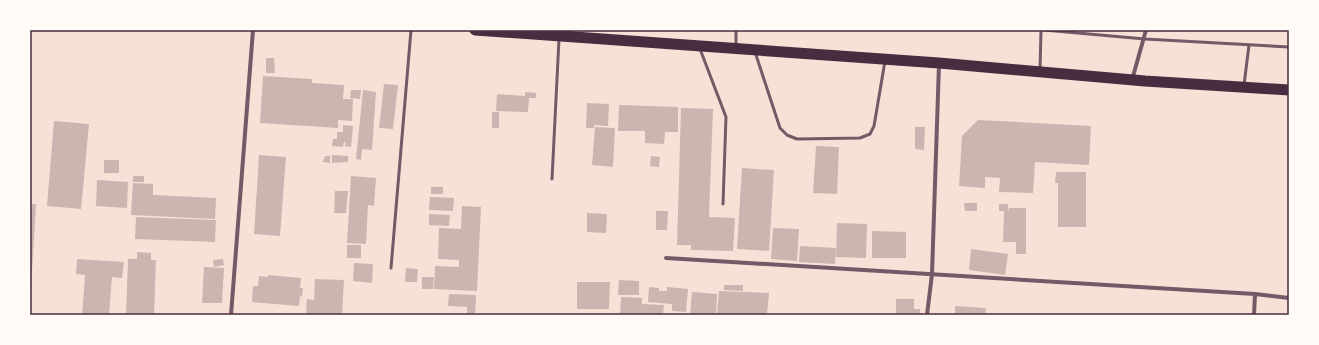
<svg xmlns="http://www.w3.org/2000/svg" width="1319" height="345" font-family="'Noto Serif',serif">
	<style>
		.building { fill: #ccb4b1 }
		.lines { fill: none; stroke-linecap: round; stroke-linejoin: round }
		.service { stroke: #755966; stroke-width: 3 }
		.minor { stroke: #755966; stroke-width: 4 }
		.trunk { stroke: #4a2c40; stroke-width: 11 }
		.neatline { fill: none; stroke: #4a2c40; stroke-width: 1.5 }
	</style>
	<rect width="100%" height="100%" fill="#f7e1d7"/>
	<!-- building -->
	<g class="building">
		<path d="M266,58H274L275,73H266Z"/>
		<path d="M263,76L312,79V83L344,85L343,99H353L352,121L338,120V128L260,123Z"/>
		<path d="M384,84L398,85L393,129L379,128Z"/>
		<path d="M351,90H361L360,99L350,98Z"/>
		<path d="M363,90L376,92L372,150L362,149L361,160L356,159Z"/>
		<path d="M525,92L536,93V98H529L528,112L496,111L497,94L525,96Z"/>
		<path d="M587,103L609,104L608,126L594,125V128H586Z"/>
		<path d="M619,105L678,107V132H665L664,144L645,143V131H618Z"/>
		<path d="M681,108L713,109L709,217L735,218L733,251L691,250V245H677Z"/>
		<rect x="492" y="112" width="7" height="16"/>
		<path d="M978,120L1091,126L1089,165L1035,162L1033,193L999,192L1000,178L985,177V188L959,186L962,136Z"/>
		<path d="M54,121L89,124L81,209L47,206Z"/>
		<path d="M343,125L353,126L351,147L345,146L346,142H344L343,147L332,146L333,139H337V132H343Z"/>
		<path d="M595,127L615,128L613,167L592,165Z"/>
		<path d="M915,127H925L924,150L915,149Z"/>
		<path d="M816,146L839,147L837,194L813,193Z"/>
		<path d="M259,155L286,157L280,236L254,234Z"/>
		<path d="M332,155L348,156V162L332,163Z"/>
		<path d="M325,156H330V163L323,162Z"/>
		<path d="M651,156L660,157L659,167L650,166Z"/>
		<rect x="104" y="160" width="15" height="13"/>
		<path d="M742,168L774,170L769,251L737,249Z"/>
		<path d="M1056,172H1086V227H1058V183H1055Z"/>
		<rect x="133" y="176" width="11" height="6"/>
		<path d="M351,176L376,178L374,206L368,205L366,244L347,243Z"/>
		<path d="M97,180L128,182L127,208L96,206Z"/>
		<path d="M133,183L153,184V195L216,198L215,219L131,215Z"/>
		<rect x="431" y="187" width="12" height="7"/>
		<path d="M335,191H348L346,213H334Z"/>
		<path d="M430,197L454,198L453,211L429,210Z"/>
		<path d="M964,203H977V211H965Z"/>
		<path d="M30,204H36L31,290H30Z"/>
		<path d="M999,204H1008V212L1009,208H1026V254H1016V242H1003L1004,211H999Z"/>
		<path d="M462,206L481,207L477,291L434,289L435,266L459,267V260L438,259L439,228L461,229Z"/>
		<path d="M656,211H668L667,230H656Z"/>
		<path d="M587,213L607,214L606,233L587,232Z"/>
		<path d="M429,214L450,215L449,226L429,225Z"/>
		<path d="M136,217L216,220L215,242L135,239Z"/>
		<path d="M837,223L867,224L866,258L836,257Z"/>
		<path d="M773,228L799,229L797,261L771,259Z"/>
		<path d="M872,231L906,232V258H872Z"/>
		<rect x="347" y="245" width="14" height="13"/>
		<path d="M800,246L836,248L835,264L799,262Z"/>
		<path d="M971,249L1008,254L1005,275L969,270Z"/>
		<path d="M137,252L151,253V260H156L154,315H126L128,259H137Z"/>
		<path d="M77,259L124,262L122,278L112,277L109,315H82L85,275L76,274Z"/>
		<path d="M223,259L224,265L214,267L213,260Z"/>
		<path d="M354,263L373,264L372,283L353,281Z"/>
		<path d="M204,267L224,268L222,303H202Z"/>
		<path d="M406,268L418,269L417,282H405Z"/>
		<path d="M268,275L301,278L300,288H303L302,297L300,296L299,306L252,302L253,286H258L259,276L268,277Z"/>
		<path d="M422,277H434L433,289H422Z"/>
		<path d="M315,279L344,280L342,315H306L307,299L314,300Z"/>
		<path d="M619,280L639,281V295H618Z"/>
		<path d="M577,282H610L609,309H577Z"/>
		<path d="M724,285H743V291L724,290Z"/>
		<path d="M649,287L659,288V291H667V287L688,289L686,312L672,311V304L648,302Z"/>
		<path d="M719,291L769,293L767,315H717Z"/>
		<path d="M692,292L717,294L716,315H690Z"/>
		<path d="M449,294L476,295L475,315H467V307L448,306Z"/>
		<path d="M621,297L642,298V304L664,305L663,315H620Z"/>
		<path d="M896,299H914V309H920V315H896Z"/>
		<path d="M955,306L986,308L985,315H955Z"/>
	</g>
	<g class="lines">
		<!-- service -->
		<g class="service">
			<path d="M1044,30L1145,39L1289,47"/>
			<path d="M736,47V30"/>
			<path d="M700,49L726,117L723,204"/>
			<path d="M755,52L780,128L787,135L797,139L860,138L870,134L874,126L885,61"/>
			<path d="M1040,70L1041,30"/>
			<path d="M1244,85L1249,45"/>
			<path d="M552,179L559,39"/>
			<path d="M391,268L411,30"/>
		</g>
		<!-- minor -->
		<g class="minor">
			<path d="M1132,80L1146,30"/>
			<path d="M666,258L1255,294L1289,298"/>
			<path d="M231,315L253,30"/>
			<path d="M927,315L932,274L939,64"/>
			<path d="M1254,315L1255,294"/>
		</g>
		<!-- trunk -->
		<path class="trunk" d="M475,30L939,63L1145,81L1289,90"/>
	</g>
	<!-- border -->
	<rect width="1319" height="345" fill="none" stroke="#fffaf5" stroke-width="62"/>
	<rect x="31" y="31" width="1257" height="283" class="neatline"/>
</svg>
